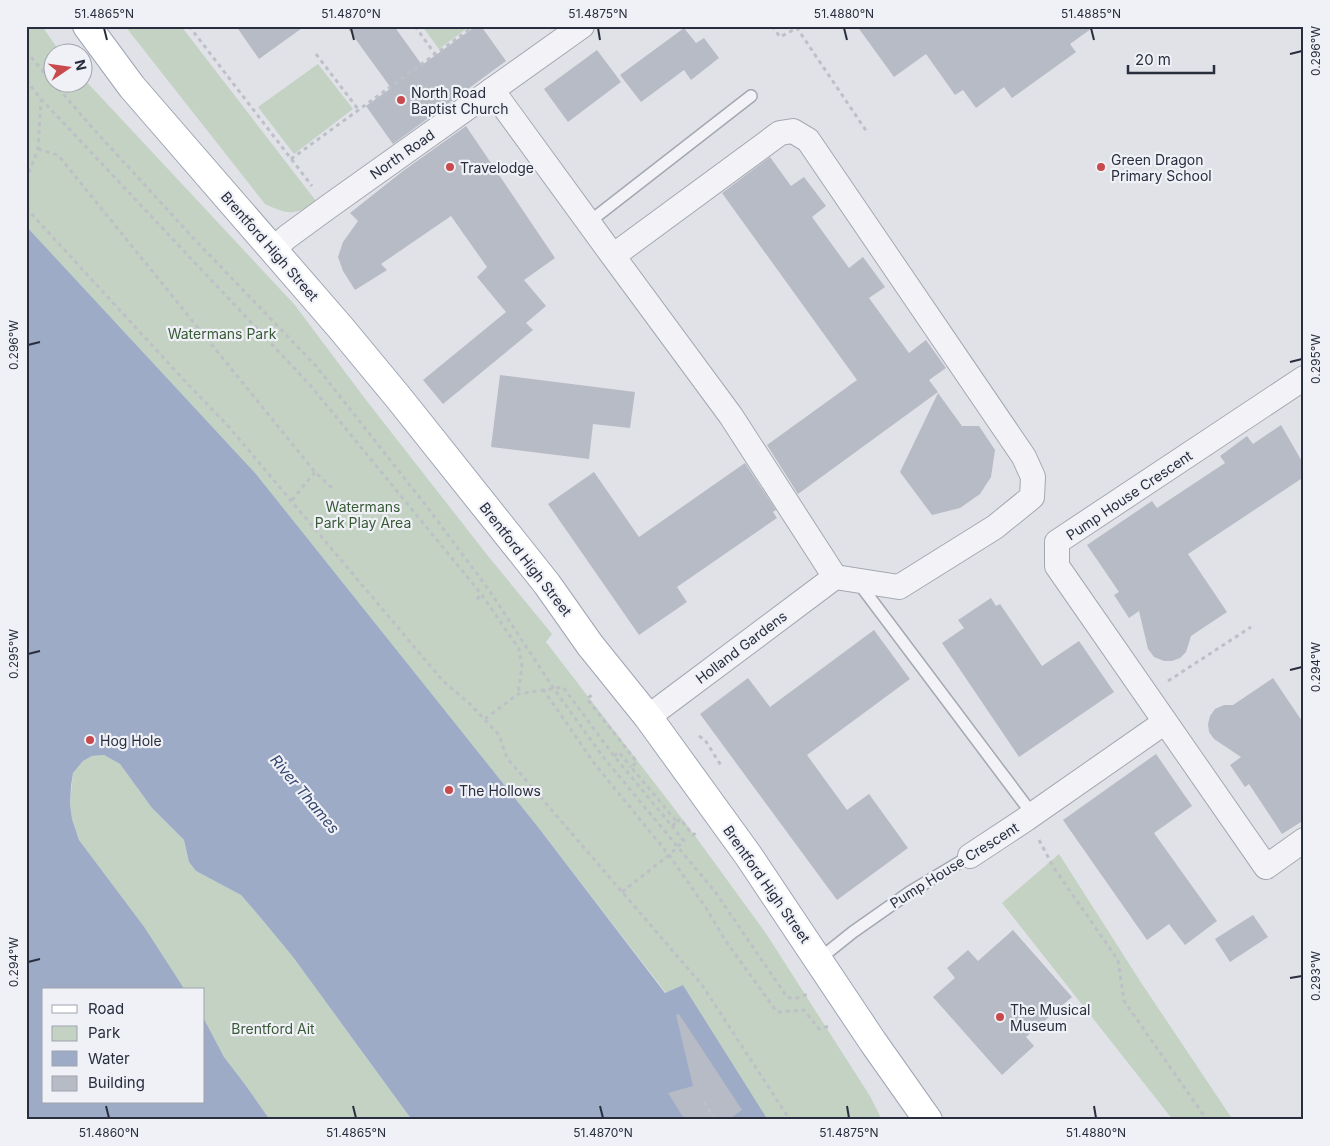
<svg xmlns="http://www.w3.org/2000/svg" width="1330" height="1146" font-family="Inter,sans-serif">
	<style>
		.green { fill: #c3d2c2 }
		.water { fill: #9dabc7 }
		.building { fill: #b7bbc5 }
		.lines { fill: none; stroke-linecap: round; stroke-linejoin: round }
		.lane-casing { stroke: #a5a8b2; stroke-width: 14 }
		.street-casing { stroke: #a5a8b2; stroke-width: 26 }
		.primary-casing { stroke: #a0a5b3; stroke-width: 30 }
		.path { stroke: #bec0c7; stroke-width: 3; stroke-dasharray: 4 4; stroke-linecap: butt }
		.lane { stroke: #f3f3f7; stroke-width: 11 }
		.street { stroke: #f3f3f7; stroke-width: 24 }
		.primary { stroke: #fff; stroke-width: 28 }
		.ticks { fill: none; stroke: #292e3f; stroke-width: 2 }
		.poi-dot { fill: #c84a4c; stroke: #eff1f6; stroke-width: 2 }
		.labels { text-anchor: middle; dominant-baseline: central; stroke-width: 4.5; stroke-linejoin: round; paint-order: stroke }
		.poi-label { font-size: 14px; fill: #292e3f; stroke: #eff1f6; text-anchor: start }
		.street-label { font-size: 14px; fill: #292e3f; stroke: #eff1f6 }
		.park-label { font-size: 14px; fill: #395a37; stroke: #eff1f6 }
		.water-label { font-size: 15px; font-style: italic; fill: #354871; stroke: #eff1f6 }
		.neatline { fill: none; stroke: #292e3f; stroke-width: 2 }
		.ticks-label { font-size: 12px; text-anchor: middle; fill: #292e3f }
	</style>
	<rect width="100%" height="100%" fill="#e0e2e8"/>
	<!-- green -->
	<g class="green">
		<path d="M26,26H42L60,52H52V82H82L83,78L294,304L366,400L488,556L552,634L546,642L690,829L767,935L870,1096L882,1120H768L683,985L666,993L538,827L256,474L26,226Z"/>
		<path d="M125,26H181L316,201C295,217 287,214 265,204Z"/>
		<path d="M422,26H470L439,49Z"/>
		<path d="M318,64L353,109L294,154L258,107Z"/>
		<path d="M104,755L120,764L152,808L184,840L189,862L196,871L241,895L260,917L293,957L412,1120H270L244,1083L224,1057L204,1019V990H185L145,928L79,840L72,819L70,804L73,773L83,761L92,756Z"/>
		<path d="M1059,854L1142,984L1233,1120H1173L1002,903Z"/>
	</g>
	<!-- water -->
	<path class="water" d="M26,226L256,474L538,827L665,993L683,985L768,1120H412L293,957L260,917L241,895L196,871L189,862L184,840L152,808L120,764L104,755L92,756L83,761L73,773L71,786L70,804L72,819L79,840L145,928L185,990H44V1102H204V1019L224,1057L244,1083L270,1120H26Z"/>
	<!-- building -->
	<g class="building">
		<path d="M236,26H305L259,59Z"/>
		<path d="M346,26H394L422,65L476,26H481L506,61L393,144L366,106L391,88Z"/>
		<path d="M857,26H1095L1070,44L1076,52L1012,98L1004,87L976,108L963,90L955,95L926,54L894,77Z"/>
		<path d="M684,28L696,43L704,38L719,58L691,80L684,70L641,102L620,75Z"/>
		<path d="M597,50L621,82L568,122L544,89Z"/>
		<path d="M466,126L555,258L524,280L546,306L526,323L533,330L443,404L423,380L506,312L477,277L487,267L451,216L381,264L387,270L355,290L343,271L338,257L343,242L358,221L350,213L403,171Z"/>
		<path d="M770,157L791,186L804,177L826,206L812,217L849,268L863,257L885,287L869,298L909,353L926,340L946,368L929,380L938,392L798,494L767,445L857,380L722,193Z"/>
		<path d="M500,375L635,392L630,428L593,424L589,459L491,447Z"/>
		<path d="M938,393L962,426H979L995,450L991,477L980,494L960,508L932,515L900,472Z"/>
		<path d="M1281,425L1304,465V477L1188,554L1227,612L1191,636L1186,652L1180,658L1172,661H1164L1154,657L1148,649L1139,611L1129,618L1114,595L1119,592L1087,545L1152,501L1157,508L1225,463L1220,456L1247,436L1253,444Z"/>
		<path d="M745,463L776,510L773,512L777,518L677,587L687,602L639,635L548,504L594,472L639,537Z"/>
		<path d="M991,598L996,606L1000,604L1042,666L1079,641L1114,692L1019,757L942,643L964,628L958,620Z"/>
		<path d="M874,630L910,679L807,755L847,810L869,794L908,848L837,900L700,714L748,678L770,707Z"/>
		<path d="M1273,678L1304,724V820L1282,834L1249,784L1245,787L1230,765L1241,757L1214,739L1209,732L1208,724L1210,716L1215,709L1224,705H1233Z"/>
		<path d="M1156,754L1192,806L1154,833L1217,921L1185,945L1169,924L1147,940L1063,820Z"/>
		<path d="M1253,915L1268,937L1230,962L1215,939Z"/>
		<path d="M1013,930L1072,997L1026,1037L1034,1046L1002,1075L933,997L955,978L947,968L968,950L978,961Z"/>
		<path d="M679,1014L742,1110L728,1120H685L668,1093L693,1086L676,1015Z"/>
	</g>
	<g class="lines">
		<!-- lane casing -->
		<g class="lane-casing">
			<g id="lane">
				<path d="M589,222L751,96"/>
				<path d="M858,582L1033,815"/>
				<path d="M818,960L853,932L910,892L970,856"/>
			</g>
		</g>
		<!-- street casing -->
		<g class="street-casing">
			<g id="street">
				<path d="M492,90L613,256L780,133L793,131L808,140L1024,457L1033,477L1032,497L995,527L899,587L835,577L731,416L613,256"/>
				<path d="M273,250L287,237L328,207L582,26"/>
				<path d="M1304,378L1057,542V566L1266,867L1304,840"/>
				<path d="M648,717L835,577"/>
				<path d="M970,856L1026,819L1165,722"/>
			</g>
		</g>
		<!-- primary casing -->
		<g class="primary-casing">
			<path id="primary" d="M87,26L132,87L340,327L398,397L547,584L590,645L648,717L748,855L873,1042L928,1120"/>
		</g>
		<!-- path -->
		<g class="path">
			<path d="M189,26L312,186"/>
			<path d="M415,26L435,54"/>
			<path d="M772,26L780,37L797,28L867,132"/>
			<path d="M26,51L52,82"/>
			<path d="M316,54L358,109"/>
			<path d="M26,80L41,99L310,385L482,595L519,649L522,667L518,694"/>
			<path d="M53,82L89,124L196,241L316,366L424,503L489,590L554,689L604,758L716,893L787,997L794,999L808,994"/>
			<path d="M38,149L58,155L315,472L334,490"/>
			<path d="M291,159L474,26"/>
			<path d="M26,180L38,149L41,100"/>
			<path d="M26,208L183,379L229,427L443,681L470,704L499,735L507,758L702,985L790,1120"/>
			<path d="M292,500L315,472"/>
			<path d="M477,599L482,595"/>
			<path d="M1168,681L1251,627"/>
			<path d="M543,689L594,763L669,855L706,908L725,940L777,1012L804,1010L819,1029L830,1026"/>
			<path d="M485,719L518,694L563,687L614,756L672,826L677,822L631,767L637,762L587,699L593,694"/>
			<path d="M699,736L705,740L722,767"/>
			<path d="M614,756L619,752L631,767"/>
			<path d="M677,822L680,819L693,835L697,832"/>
			<path d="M1039,840L1054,868L1118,960L1124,1001L1207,1120"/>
			<path d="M622,892L669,855L684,841L672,826"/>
			<path d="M704,1102L715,1120"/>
		</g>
		<!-- lane -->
		<use href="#lane" class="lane"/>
		<!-- street -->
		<use href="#street" class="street"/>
		<!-- primary -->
		<use href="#primary" class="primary"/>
	</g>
	<!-- ticks -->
	<path class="ticks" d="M104,28L107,40M351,28L354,40M598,28L600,40M844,28L847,40M1091,28L1094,40M1290,54L1302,51M28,345L40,342M1290,362L1302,359M28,654L40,651M1290,670L1302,667M28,962L40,959M1290,978L1302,976M106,1106L109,1118M353,1106L356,1118M600,1106L603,1118M847,1106L849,1118M1094,1106L1096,1118"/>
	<!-- markers -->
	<g class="poi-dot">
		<circle cx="401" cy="100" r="5"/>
		<circle cx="450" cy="167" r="5"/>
		<circle cx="1101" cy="167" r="5"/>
		<circle cx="90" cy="740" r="5"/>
		<circle cx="449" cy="790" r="5"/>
		<circle cx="1000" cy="1017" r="5"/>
	</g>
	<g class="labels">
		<!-- poi labels -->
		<g class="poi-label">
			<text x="411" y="92">North Road<tspan x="411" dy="16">Baptist Church</tspan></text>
			<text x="1111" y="159">Green Dragon<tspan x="1111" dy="16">Primary School</tspan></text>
			<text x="460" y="167">Travelodge</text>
			<text x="100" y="740">Hog Hole</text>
			<text x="459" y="790">The Hollows</text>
			<text x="1010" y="1009">The Musical<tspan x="1010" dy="16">Museum</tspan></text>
		</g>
		<!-- street labels -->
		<g class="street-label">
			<text transform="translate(402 154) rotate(-35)">North Road</text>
			<text transform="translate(270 246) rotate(49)">Brentford High Street</text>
			<text transform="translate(1129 495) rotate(-34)">Pump House Crescent</text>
			<text transform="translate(526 559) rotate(52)">Brentford High Street</text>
			<text transform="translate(741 647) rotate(-37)">Holland Gardens</text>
			<text transform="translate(954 865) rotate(-32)">Pump House Crescent</text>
			<text transform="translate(767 884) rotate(55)">Brentford High Street</text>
		</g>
		<!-- park labels -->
		<g class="park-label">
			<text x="222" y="333">Watermans Park</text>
			<text x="363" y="506">Watermans<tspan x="363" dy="16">Park Play Area</tspan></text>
			<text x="273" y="1028">Brentford Ait</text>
		</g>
		<!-- water labels -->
		<g class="water-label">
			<text transform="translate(305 794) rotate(50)">River Thames</text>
		</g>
	</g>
	<!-- border -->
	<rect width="1330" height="1146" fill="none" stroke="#eff1f6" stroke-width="55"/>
	<!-- legend -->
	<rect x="42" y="988" width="162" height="115" fill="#eff1f6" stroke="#a0a3ad"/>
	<rect x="52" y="1005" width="25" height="8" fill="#ffffff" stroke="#a0a3ad"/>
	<text x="88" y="1014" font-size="15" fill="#292e3f">Road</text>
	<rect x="52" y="1026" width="25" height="15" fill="#c3d2c2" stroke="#a0a3ad"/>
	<text x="88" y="1038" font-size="15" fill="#292e3f">Park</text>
	<rect x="52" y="1051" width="25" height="15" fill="#9dabc7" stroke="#a0a3ad"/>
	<text x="88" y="1064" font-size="15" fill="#292e3f">Water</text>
	<rect x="52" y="1076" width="25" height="15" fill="#b7bbc5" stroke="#a0a3ad"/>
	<text x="88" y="1088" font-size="15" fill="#292e3f">Building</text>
	<!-- north arrow -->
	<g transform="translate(68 68) rotate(77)"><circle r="24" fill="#eff1f6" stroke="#a0a3ad"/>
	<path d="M0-4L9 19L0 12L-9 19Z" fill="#c84a4c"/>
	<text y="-8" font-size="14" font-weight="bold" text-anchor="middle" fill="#292e3f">N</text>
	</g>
	<!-- scale -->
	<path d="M1128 65v8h86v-8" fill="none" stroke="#292e3f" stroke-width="2.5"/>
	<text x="1135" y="65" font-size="15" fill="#292e3f" stroke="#eff1f6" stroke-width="4" paint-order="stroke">20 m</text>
	<rect x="28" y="28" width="1274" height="1090" class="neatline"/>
	<g class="ticks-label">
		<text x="104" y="18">51.4865°N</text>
		<text x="351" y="18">51.4870°N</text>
		<text x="598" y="18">51.4875°N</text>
		<text x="844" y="18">51.4880°N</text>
		<text x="1091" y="18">51.4885°N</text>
		<text transform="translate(1316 51) rotate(-90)" y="4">0.296°W</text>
		<text transform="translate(14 345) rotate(-90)" y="4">0.296°W</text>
		<text transform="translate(1316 359) rotate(-90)" y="4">0.295°W</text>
		<text transform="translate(14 654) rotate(-90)" y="4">0.295°W</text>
		<text transform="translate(1316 667) rotate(-90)" y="4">0.294°W</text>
		<text transform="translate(14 962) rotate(-90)" y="4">0.294°W</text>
		<text transform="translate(1316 976) rotate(-90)" y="4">0.293°W</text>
		<text x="109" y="1137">51.4860°N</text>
		<text x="356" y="1137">51.4865°N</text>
		<text x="603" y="1137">51.4870°N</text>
		<text x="849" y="1137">51.4875°N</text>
		<text x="1096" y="1137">51.4880°N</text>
	</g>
</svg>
